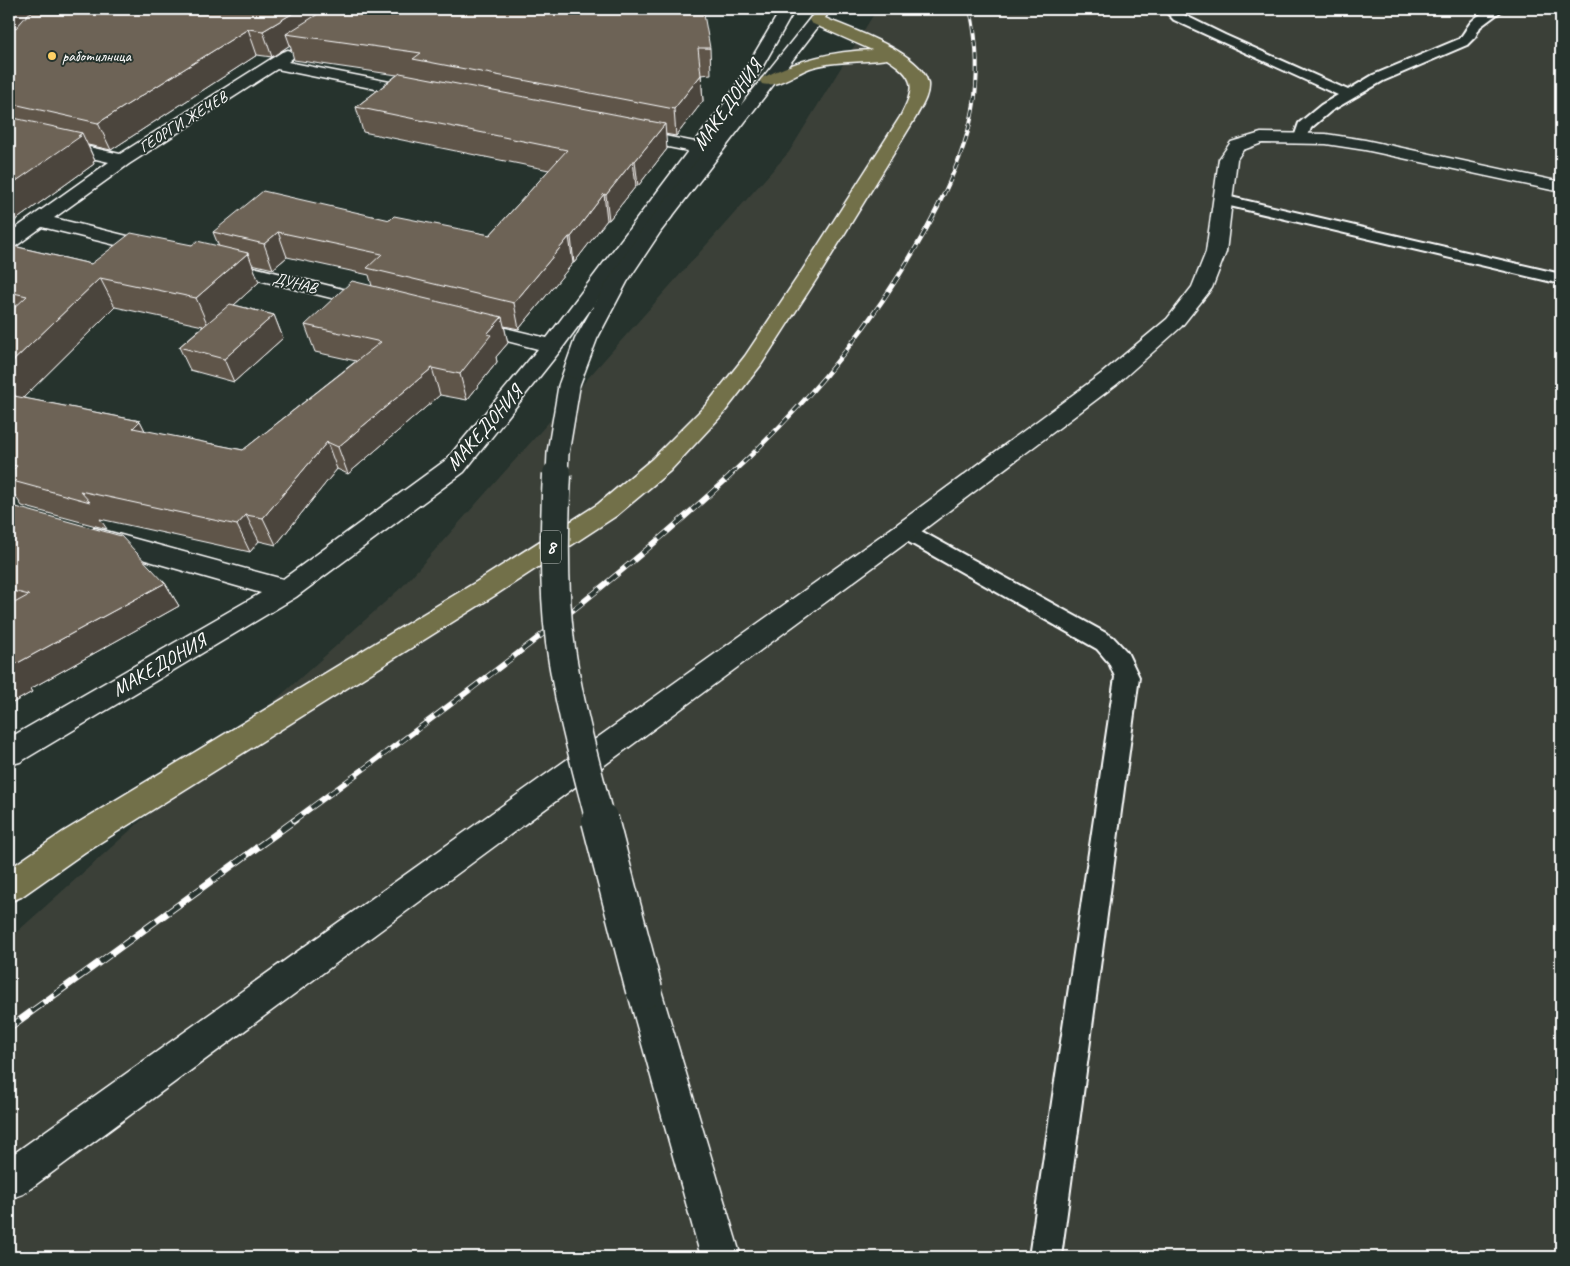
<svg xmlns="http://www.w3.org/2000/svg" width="1570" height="1266" font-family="Caveat,sans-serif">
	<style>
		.built { fill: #3b4139 }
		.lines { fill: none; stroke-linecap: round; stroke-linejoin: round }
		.lane-casing { stroke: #fff; stroke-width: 4 }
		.street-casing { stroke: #fff; stroke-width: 3 }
		.secondary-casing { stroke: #fff; stroke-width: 3 }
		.primary-casing { stroke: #fff; stroke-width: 3 }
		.lane { fill: #26332d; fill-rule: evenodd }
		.street { fill: #26332d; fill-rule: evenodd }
		.secondary { fill: #26332d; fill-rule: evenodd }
		.primary { fill: #726f4a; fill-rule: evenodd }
		.rail-far3-casing { stroke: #fff; stroke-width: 4 }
		.rail-far2-casing { stroke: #fff; stroke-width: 4.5 }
		.rail-far1-casing { stroke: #fff; stroke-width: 5.5 }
		.rail-casing { stroke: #fff; stroke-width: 7 }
		.rail-far3 { stroke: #26332d; stroke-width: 2.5; stroke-dasharray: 7; stroke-linecap: butt }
		.rail-far2 { stroke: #26332d; stroke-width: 3; stroke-dasharray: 9; stroke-linecap: butt }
		.rail-far1 { stroke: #26332d; stroke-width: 4; stroke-dasharray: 11; stroke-linecap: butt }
		.rail { stroke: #26332d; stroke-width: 5; stroke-dasharray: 14; stroke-linecap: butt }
		.secondary-bridge-far2-casing { stroke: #fff; stroke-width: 24; stroke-linecap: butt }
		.secondary-bridge-far1-casing { stroke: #fff; stroke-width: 31; stroke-linecap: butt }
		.secondary-bridge-casing { stroke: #fff; stroke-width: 39; stroke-linecap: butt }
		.secondary-bridge-far2 { stroke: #26332d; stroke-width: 21 }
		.secondary-bridge-far1 { stroke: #26332d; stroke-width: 28 }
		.secondary-bridge { stroke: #26332d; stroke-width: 36 }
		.wall { fill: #5e554a; stroke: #fff; fill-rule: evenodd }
		.shaded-wall { fill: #4c453c; stroke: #fff }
		.building { fill: #6d6356; stroke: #fff }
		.poi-dot { fill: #ffd166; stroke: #26332d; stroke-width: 2 }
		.labels { text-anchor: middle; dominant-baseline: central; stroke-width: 4; stroke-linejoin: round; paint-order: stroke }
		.far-poi-label { font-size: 16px; fill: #fff; stroke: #26332d; text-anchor: start }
		.far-street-label { font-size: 16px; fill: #fff; stroke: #26332d }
		.shield { fill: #26332d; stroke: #bec2c0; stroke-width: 1 }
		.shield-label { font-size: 19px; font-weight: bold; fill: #fff }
		.street-label { font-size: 20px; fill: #fff; stroke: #26332d }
	</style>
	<rect width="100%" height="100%" fill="#26332d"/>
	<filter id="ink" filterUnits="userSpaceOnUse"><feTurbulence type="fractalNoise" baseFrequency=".02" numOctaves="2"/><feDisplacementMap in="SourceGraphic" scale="10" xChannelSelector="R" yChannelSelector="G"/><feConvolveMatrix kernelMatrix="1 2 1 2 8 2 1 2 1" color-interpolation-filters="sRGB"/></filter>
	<g filter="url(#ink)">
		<!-- built -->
		<path class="built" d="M877,9H1561V1257H9V939L403,586L789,152Z"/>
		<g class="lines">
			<!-- lane casing -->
			<g class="lane-casing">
				<g id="lane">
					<path d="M1163,9H1176L1182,14L1225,35L1348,90L1373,75L1459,39C1464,34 1466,28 1471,22C1480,13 1492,8 1504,9L1480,27L1475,37L1467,45L1383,81L1331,111L1311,128L1305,143H1295L1293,140L1299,123L1321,105L1338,95L1174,20Z"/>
					<path d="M1222,195L1561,274V284L1217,203L1214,200L1217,197Z"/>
					<path d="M905,524L912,526L1113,637L1127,652L1139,677L1061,1257H1029L1115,677L1109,663L1097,649L898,536L895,531L898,526Z"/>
				</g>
			</g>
			<!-- street casing -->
			<g class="street-casing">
				<g id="street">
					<path d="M781,9H795L741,105L560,351L464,472L296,597L20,762L9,765V738L261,593L86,543L82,537L86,531L95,528L283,579L446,460L538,349L461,329L457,325L461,321L468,319L547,338L688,151L623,138L620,134L623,130L629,129L695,142L727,100Z"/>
					<path d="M288,50L294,52L296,55L288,62L420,88L426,90L428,93L426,96L420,98L277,69L129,164L54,218L164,245L167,249L164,253L157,255L42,227L16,246L9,248V233L109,162L9,139V129L120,154L282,52Z"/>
					<path d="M1261,133L1326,134L1365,140L1561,182V192L1365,150L1326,144L1262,143L1243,150L1237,159L1226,252L1212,288L1181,327L1117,384L914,537L23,1194L9,1199V1157L896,525L1101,374L1167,319L1192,287L1206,252L1219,159L1231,142Z"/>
					<path d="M221,259L383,299L386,303L383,307L376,309L214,269L211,265L214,261Z"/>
				</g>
			</g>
			<!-- secondary casing -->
			<g class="secondary-casing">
				<g id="secondary">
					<path d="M816,16L821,17L823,20L821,23L661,231L627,282L597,339L577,392L569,394L561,392L558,387L575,339L607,282L643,228L811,17Z"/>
					<path d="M644,973L656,978L661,990L741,1257H701L627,990L632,978Z"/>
				</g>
			</g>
			<!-- primary casing -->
			<g class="primary-casing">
				<path id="primary" d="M817,9H831L825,18C850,29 924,53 928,84C929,96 921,107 916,117L823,269L761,365L723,414L670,471L616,516L494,596L85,852L21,897L9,902V869L63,832L476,582L598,504L652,459L707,404L745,356L803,269L900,117C915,88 917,78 887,59C861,63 835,60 810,68C796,73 777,88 762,84L760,81L762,78C797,60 832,51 872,50L811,23L809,20Z"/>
			</g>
			<!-- lane -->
			<use href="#lane" class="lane"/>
			<!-- street -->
			<use href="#street" class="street"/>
			<!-- secondary -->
			<use href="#secondary" class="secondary"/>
			<!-- primary -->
			<use href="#primary" class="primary"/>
			<!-- rail-far3 casing -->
			<g class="rail-far3-casing">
				<path id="rail-far3" d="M937,208C971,141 987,84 970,9"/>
			</g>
			<!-- rail-far2 casing -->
			<g class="rail-far2-casing">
				<path id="rail-far2" d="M730,475C814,398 886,309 938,207"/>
			</g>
			<!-- rail-far1 casing -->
			<g class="rail-far1-casing">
				<path id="rail-far1" d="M293,821C444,710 595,601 732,474"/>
			</g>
			<!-- rail casing -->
			<g class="rail-casing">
				<path id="rail" d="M9,1028L295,820"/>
			</g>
			<!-- rail-far3 -->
			<use href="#rail-far3" class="rail-far3"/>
			<!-- rail-far2 -->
			<use href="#rail-far2" class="rail-far2"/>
			<!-- rail-far1 -->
			<use href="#rail-far1" class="rail-far1"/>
			<!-- rail -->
			<use href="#rail" class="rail"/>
			<!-- secondary-bridge-far2 casing -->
			<g class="secondary-bridge-far2-casing">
				<path id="secondary-bridge-far2" d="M557,475L558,453L569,387"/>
			</g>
			<!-- secondary-bridge-far1 casing -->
			<g class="secondary-bridge-far1-casing">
				<path id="secondary-bridge-far1" d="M557,474C554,530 553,587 560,642C568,702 585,762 600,821"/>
			</g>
			<!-- secondary-bridge casing -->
			<g class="secondary-bridge-casing">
				<path id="secondary-bridge" d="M600,820L644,990"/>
			</g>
			<!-- secondary-bridge-far2 -->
			<use href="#secondary-bridge-far2" class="secondary-bridge-far2"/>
			<!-- secondary-bridge-far1 -->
			<use href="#secondary-bridge-far1" class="secondary-bridge-far1"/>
			<!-- secondary-bridge -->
			<use href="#secondary-bridge" class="secondary-bridge"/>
		</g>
		<!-- wall -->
		<g class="wall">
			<path d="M9,9L710,48L711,74L701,75L703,101L676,136L665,134L667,149L638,186H636L609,220H607L574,263H573L519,329L504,326L508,343L496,357L497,362L467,400L440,395L348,474L337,469L276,545L259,541L250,552L100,519L107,529L22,506L9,487V245L91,264L192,245L219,247L213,232L390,220L490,235L549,170L363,132L356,107L397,75L294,60L290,45L272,57L257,55L111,150L88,145L95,161L93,162L94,164L9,225ZM287,257L369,275L372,286L305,325L315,352L356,361L243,450L145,431L140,421L23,398L115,307L203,326L179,347L190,370L234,382L283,338L274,315L234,305L259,282L252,264L273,269Z"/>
			<path d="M9,505L165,583L179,606L30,689L32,692L9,705Z"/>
		</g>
		<!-- shaded-wall -->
		<g class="shaded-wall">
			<path d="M14,9H72L9,49V13Z"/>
			<path d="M300,9H348L286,34L290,45L272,57L263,31Z"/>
			<path d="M248,29L257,55L111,150L98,123Z"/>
			<path d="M701,75L703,101L676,136L674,109Z"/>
			<path d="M665,124L667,149L638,186L635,161Z"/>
			<path d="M82,133L95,161L93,162L94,164L9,225V186Z"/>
			<path d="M633,161L636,186L609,220L606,195Z"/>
			<path d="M604,194L607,220L574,263L571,237Z"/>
			<path d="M278,232L287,257L273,269L264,244Z"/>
			<path d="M569,237L573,263L519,329L514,303Z"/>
			<path d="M248,253L259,282L209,328L196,298Z"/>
			<path d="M100,278L115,307L19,402L9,385V365Z"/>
			<path d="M274,315L283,338L234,382L224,359Z"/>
			<path d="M502,317L508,343L496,357L497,362L467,400L460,374L487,334Z"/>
			<path d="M432,368L440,395L348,474L338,447Z"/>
			<path d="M140,421L154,448L133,428Z"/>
			<path d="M327,442L337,469L276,545L263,518Z"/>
			<path d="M246,515L259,541L250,552L237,525Z"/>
			<path d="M165,583L179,606L30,689L32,692L9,705V672L12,666Z"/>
		</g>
		<!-- building -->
		<g class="building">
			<path d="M9,9H14L9,13Z"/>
			<path d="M38,9H300L263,31L248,29L98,123L9,103V31L16,28L28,14Z"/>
			<path d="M326,9H703L710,48H698L701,75L674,109L413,59L421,53L286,34Z"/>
			<path d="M400,73L665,124L635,161H633L606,195L604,194L571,237H569L514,303L367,268L382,254L278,232L264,244L213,232L263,191L390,220L394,216L490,235L567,150L356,107Z"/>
			<path d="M9,117L82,133L78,136H81L9,186Z"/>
			<path d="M131,233L192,245L197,241L248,253L196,298L100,278L9,365V313L27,296L9,292V245L91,264Z"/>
			<path d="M352,281L502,317L487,334L491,335L460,374L432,368L338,447L327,442L263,518L246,515L237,525L80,491L90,502L9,480V474L17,466L9,464V395L140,421L133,428L243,450L381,342L305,325Z"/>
			<path d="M230,304L274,315L224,359L179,347Z"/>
			<path d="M9,505L121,536L165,583L12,666L14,669L9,672V606L29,595L9,590Z"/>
		</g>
	</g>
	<!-- markers -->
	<circle class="poi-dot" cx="52" cy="56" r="5"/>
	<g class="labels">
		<!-- far-poi labels -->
		<g class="far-poi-label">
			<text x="62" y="56">работилница</text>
		</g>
		<!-- far-street labels -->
		<g class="far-street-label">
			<text transform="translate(183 122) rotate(-32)">ГЕОРГИ ЖЕЧЕВ</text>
			<text transform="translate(295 283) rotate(14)">ДУНАВ</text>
		</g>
		<!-- shield labels -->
		<rect class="shield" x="541" y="530.5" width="20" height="33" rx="4"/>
		<g class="shield-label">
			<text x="551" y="547">8</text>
		</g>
		<!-- street labels -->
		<g class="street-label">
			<text transform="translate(727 105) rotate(-55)">МАКЕДОНИЯ</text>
			<text transform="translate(484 428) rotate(-49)">МАКЕДОНИЯ</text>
			<text transform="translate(159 665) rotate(-30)">МАКЕДОНИЯ</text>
		</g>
	</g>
	<!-- margin -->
	<rect width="1570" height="1266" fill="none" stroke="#26332d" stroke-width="30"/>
	<rect x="15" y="15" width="1540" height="1236" fill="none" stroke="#fff" stroke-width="2" filter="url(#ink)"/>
</svg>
